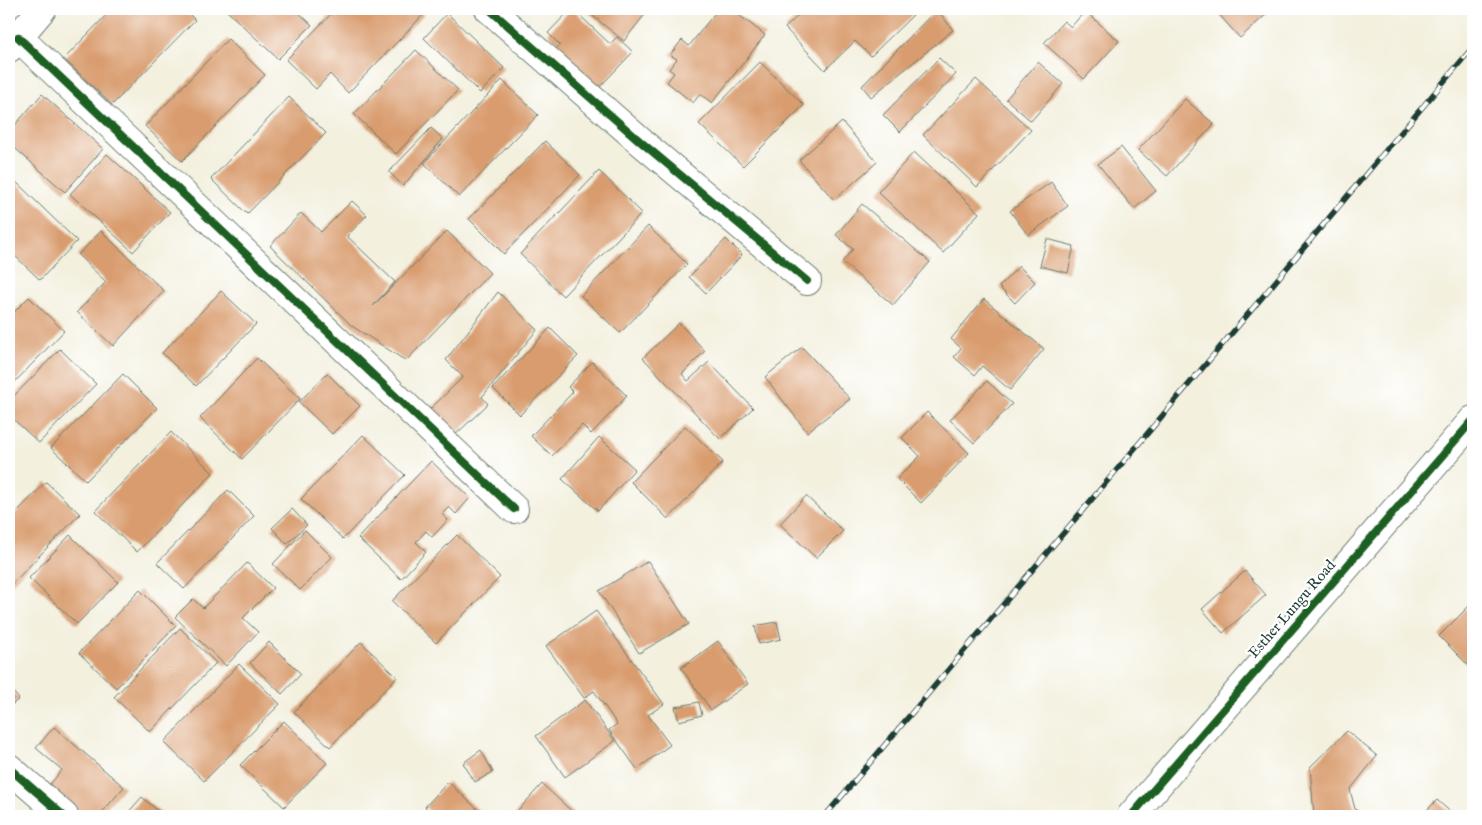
<svg xmlns="http://www.w3.org/2000/svg" width="1482" height="825" font-family="'IM FELL English',serif">
	<style>
		.building { fill: #d99c6e }
		.lines { fill: none; stroke-linecap: round; stroke-linejoin: round }
		.minor-casing { stroke: #697c70; stroke-width: 30 }
		.tertiary-casing { stroke: #697c70; stroke-width: 30 }
		.minor { stroke: #fff; stroke-width: 28 }
		.tertiary { stroke: #fff; stroke-width: 28 }
		.rail-casing { stroke: #1f3d34; stroke-width: 5.5 }
		.rail { stroke: #fff; stroke-width: 4; stroke-dasharray: 11; stroke-linecap: butt }
		.cycleway-casing { stroke: #fff; stroke-width: 11 }
		.cycleway { stroke: #1b5e20; stroke-width: 8 }
		.labels { text-anchor: middle; dominant-baseline: central; stroke-width: 4.5; stroke-linejoin: round; paint-order: stroke }
		.street-label { font-size: 15px; fill: #1f3d34; stroke: #fff }
	</style>
	<rect width="100%" height="100%" fill="#fff"/>
	<filter id="ink" filterUnits="userSpaceOnUse"><feTurbulence type="fractalNoise" baseFrequency=".02" numOctaves="2"/><feDisplacementMap in="SourceGraphic" scale="10" xChannelSelector="R" yChannelSelector="G"/><feConvolveMatrix kernelMatrix="1 2 1 2 8 2 1 2 1" color-interpolation-filters="sRGB"/></filter>
	<filter id="wash" filterUnits="userSpaceOnUse"><feTurbulence type="fractalNoise" baseFrequency=".0096" numOctaves="4" result="noise"/><feDisplacementMap in="SourceGraphic" scale="20" xChannelSelector="R" yChannelSelector="G"/><feGaussianBlur stdDeviation="1.12" result="paint"/><feColorMatrix in="noise" values="0 0 0 0 0 0 0 0 0 0 0 0 0 0 0 0 0 1.4 0 .05"/><feComposite in="paint" operator="in"/></filter>
	<g filter="url(#wash)">
		<rect width="100%" height="100%" fill="#f3f0de"/>
		<g id="blocks">
			<!-- building -->
			<g class="building">
				<path d="M112,9H184L195,20L112,105L64,59Z"/>
				<path d="M225,9H295L312,25L278,59Z"/>
				<path d="M336,9H418L424,14L348,93L330,74L316,89L286,60Z"/>
				<path d="M571,9H573L610,44L617,37L633,52L591,96L549,56L560,45L548,33Z"/>
				<path d="M584,9H649L624,41Z"/>
				<path d="M718,9H731L765,35L712,103L700,94L693,103L667,82L674,73L669,69L677,59L670,55L682,40L689,46Z"/>
				<path d="M805,9H907L913,15L871,56L855,41L825,70L785,28Z"/>
				<path d="M937,9L953,30L871,97L862,86Z"/>
				<path d="M1214,9H1272L1240,38Z"/>
				<path d="M1085,11L1119,41L1084,79L1044,43L1064,21L1071,27Z"/>
				<path d="M447,13L504,68L480,93L424,38Z"/>
				<path d="M228,39L265,75L182,161L145,126Z"/>
				<path d="M416,50L458,90L396,154L354,114Z"/>
				<path d="M939,58L956,74L900,132L883,115Z"/>
				<path d="M760,62L804,105L743,166L699,124Z"/>
				<path d="M1038,62L1063,84L1031,121L1006,99Z"/>
				<path d="M976,79L1031,130L977,187L923,135Z"/>
				<path d="M502,80L538,115L459,197L424,163Z"/>
				<path d="M42,94L103,149L65,192L9,143V132Z"/>
				<path d="M289,97L326,133L247,214L211,179Z"/>
				<path d="M1185,99L1214,124L1167,176L1138,150Z"/>
				<path d="M842,122L877,162L834,200L799,160Z"/>
				<path d="M431,128L443,139L403,186L389,172Z"/>
				<path d="M545,141L580,175L504,254L469,219Z"/>
				<path d="M1121,147L1156,191L1134,209L1098,164Z"/>
				<path d="M914,152L979,213L943,253L878,192Z"/>
				<path d="M107,154L170,212L133,252L70,194Z"/>
				<path d="M599,171L642,213L563,296L520,254Z"/>
				<path d="M9,175L77,241L40,280L9,250Z"/>
				<path d="M1051,182L1068,206L1028,235L1010,211Z"/>
				<path d="M352,201L367,215L347,236L395,282L373,306L447,231L490,273L406,361L352,326L270,246L301,213L321,232Z"/>
				<path d="M862,204L930,262L893,305L842,262L853,249L836,235Z"/>
				<path d="M648,226L687,264L620,333L581,296Z"/>
				<path d="M101,231L164,291L113,346L77,312L106,282L78,255Z"/>
				<path d="M726,239L742,255L706,293L689,277Z"/>
				<path d="M1047,239L1074,246L1068,273L1040,266Z"/>
				<path d="M1019,266L1035,282L1015,303L999,287Z"/>
				<path d="M221,291L256,324L196,386L162,353Z"/>
				<path d="M498,292L537,330L482,397L488,404L451,439L426,413L463,377L446,360Z"/>
				<path d="M29,297L64,331L9,388V317Z"/>
				<path d="M984,299L1044,349L1010,390L982,366L975,375L954,357L961,348L951,339Z"/>
				<path d="M679,323L705,351L682,374L688,381L709,362L753,408L720,439L643,358Z"/>
				<path d="M550,328L578,356L520,415L493,388Z"/>
				<path d="M802,347L850,399L807,432L765,377Z"/>
				<path d="M60,349L96,384L39,443L9,415V401Z"/>
				<path d="M257,358L300,399L242,459L200,418Z"/>
				<path d="M592,362L627,396L591,434L582,425L552,456L531,436L573,392L568,387Z"/>
				<path d="M327,373L360,406L332,434L299,402Z"/>
				<path d="M123,374L157,408L86,481L51,448Z"/>
				<path d="M987,381L1012,404L974,443L950,420Z"/>
				<path d="M927,412L969,453L921,503L897,479L920,456L902,438Z"/>
				<path d="M685,426L723,462L668,519L631,482Z"/>
				<path d="M171,432L213,473L137,552L95,511Z"/>
				<path d="M363,435L405,475L343,539L301,499Z"/>
				<path d="M599,437L635,469L598,511L562,479Z"/>
				<path d="M431,461L470,498L456,514L449,507L442,514L448,520L432,537L426,531L416,542L426,552L401,579L358,538Z"/>
				<path d="M46,482L80,514L9,587V520Z"/>
				<path d="M228,490L254,516L184,589L157,563Z"/>
				<path d="M806,496L843,531L816,558L780,524Z"/>
				<path d="M292,509L307,525L287,544L272,528Z"/>
				<path d="M305,530L332,557L300,590L273,564Z"/>
				<path d="M70,535L118,582L77,624L29,578Z"/>
				<path d="M457,535L500,577L436,643L392,601Z"/>
				<path d="M648,561L689,624L639,653L599,591Z"/>
				<path d="M247,563L273,588L243,618L258,632L226,666L175,617L193,599L203,608Z"/>
				<path d="M1245,571L1266,595L1223,633L1202,609Z"/>
				<path d="M140,590L176,626L116,688L79,653Z"/>
				<path d="M1473,602V670L1439,636Z"/>
				<path d="M596,611L664,704L648,715L670,745L637,769L609,730L617,724L594,691L584,698L546,646Z"/>
				<path d="M777,622L781,639L759,644L755,626Z"/>
				<path d="M180,628L216,663L150,732L114,697Z"/>
				<path d="M718,641L748,684L711,710L681,668Z"/>
				<path d="M269,642L301,674L282,694L250,663Z"/>
				<path d="M361,642L397,677L330,747L294,712Z"/>
				<path d="M239,664L280,704L204,781L164,742Z"/>
				<path d="M9,687L19,699L9,707Z"/>
				<path d="M585,700L615,741L565,777L536,736Z"/>
				<path d="M699,702L702,715L679,721L675,707Z"/>
				<path d="M284,721L327,763L284,807L240,765Z"/>
				<path d="M54,727L124,787L99,816H76L46,789L62,770L36,748Z"/>
				<path d="M1347,731L1377,756L1350,790L1355,809L1365,816H1314L1310,767Z"/>
				<path d="M481,750L493,772L475,782L463,763Z"/>
				<path d="M448,782L485,816H435L425,807Z"/>
				<path d="M542,784L577,816H513Z"/>
				<path d="M142,797L164,816H125Z"/>
				<path d="M1437,800L1455,816H1421Z"/>
			</g>
		</g>
	</g>
	<g filter="url(#ink)">
		<use href="#blocks" fill-opacity="0" stroke="#697c70" stroke-width="1"/>
		<g class="lines">
			<!-- minor casing -->
			<g class="minor-casing">
				<g id="minor">
					<path d="M489,9L641,142L807,281"/>
					<path d="M18,37L514,509"/>
					<path d="M9,768L64,816"/>
				</g>
			</g>
			<!-- tertiary casing -->
			<g class="tertiary-casing">
				<g id="tertiary">
					<path d="M9,48L42,9"/>
					<path d="M1131,816L1473,420"/>
				</g>
			</g>
			<!-- minor -->
			<use href="#minor" class="minor"/>
			<!-- tertiary -->
			<use href="#tertiary" class="tertiary"/>
			<!-- rail casing -->
			<g class="rail-casing">
				<path id="rail" d="M825,816L1473,47"/>
			</g>
			<!-- rail -->
			<use href="#rail" class="rail"/>
			<!-- cycleway casing -->
			<g class="cycleway-casing">
				<g id="cycleway">
					<path d="M489,9L641,142L807,281"/>
					<path d="M18,37L514,509"/>
					<path d="M9,768L64,816"/>
					<path d="M1131,816L1473,420"/>
				</g>
			</g>
			<!-- cycleway -->
			<use href="#cycleway" class="cycleway"/>
		</g>
	</g>
	<g class="labels">
		<!-- street labels -->
		<g class="street-label">
			<text transform="translate(1292 609) rotate(-49)">Esther Lungu Road</text>
		</g>
	</g>
	<!-- margin -->
	<rect width="1482" height="825" fill="none" stroke="#fff" stroke-width="30"/>
</svg>
